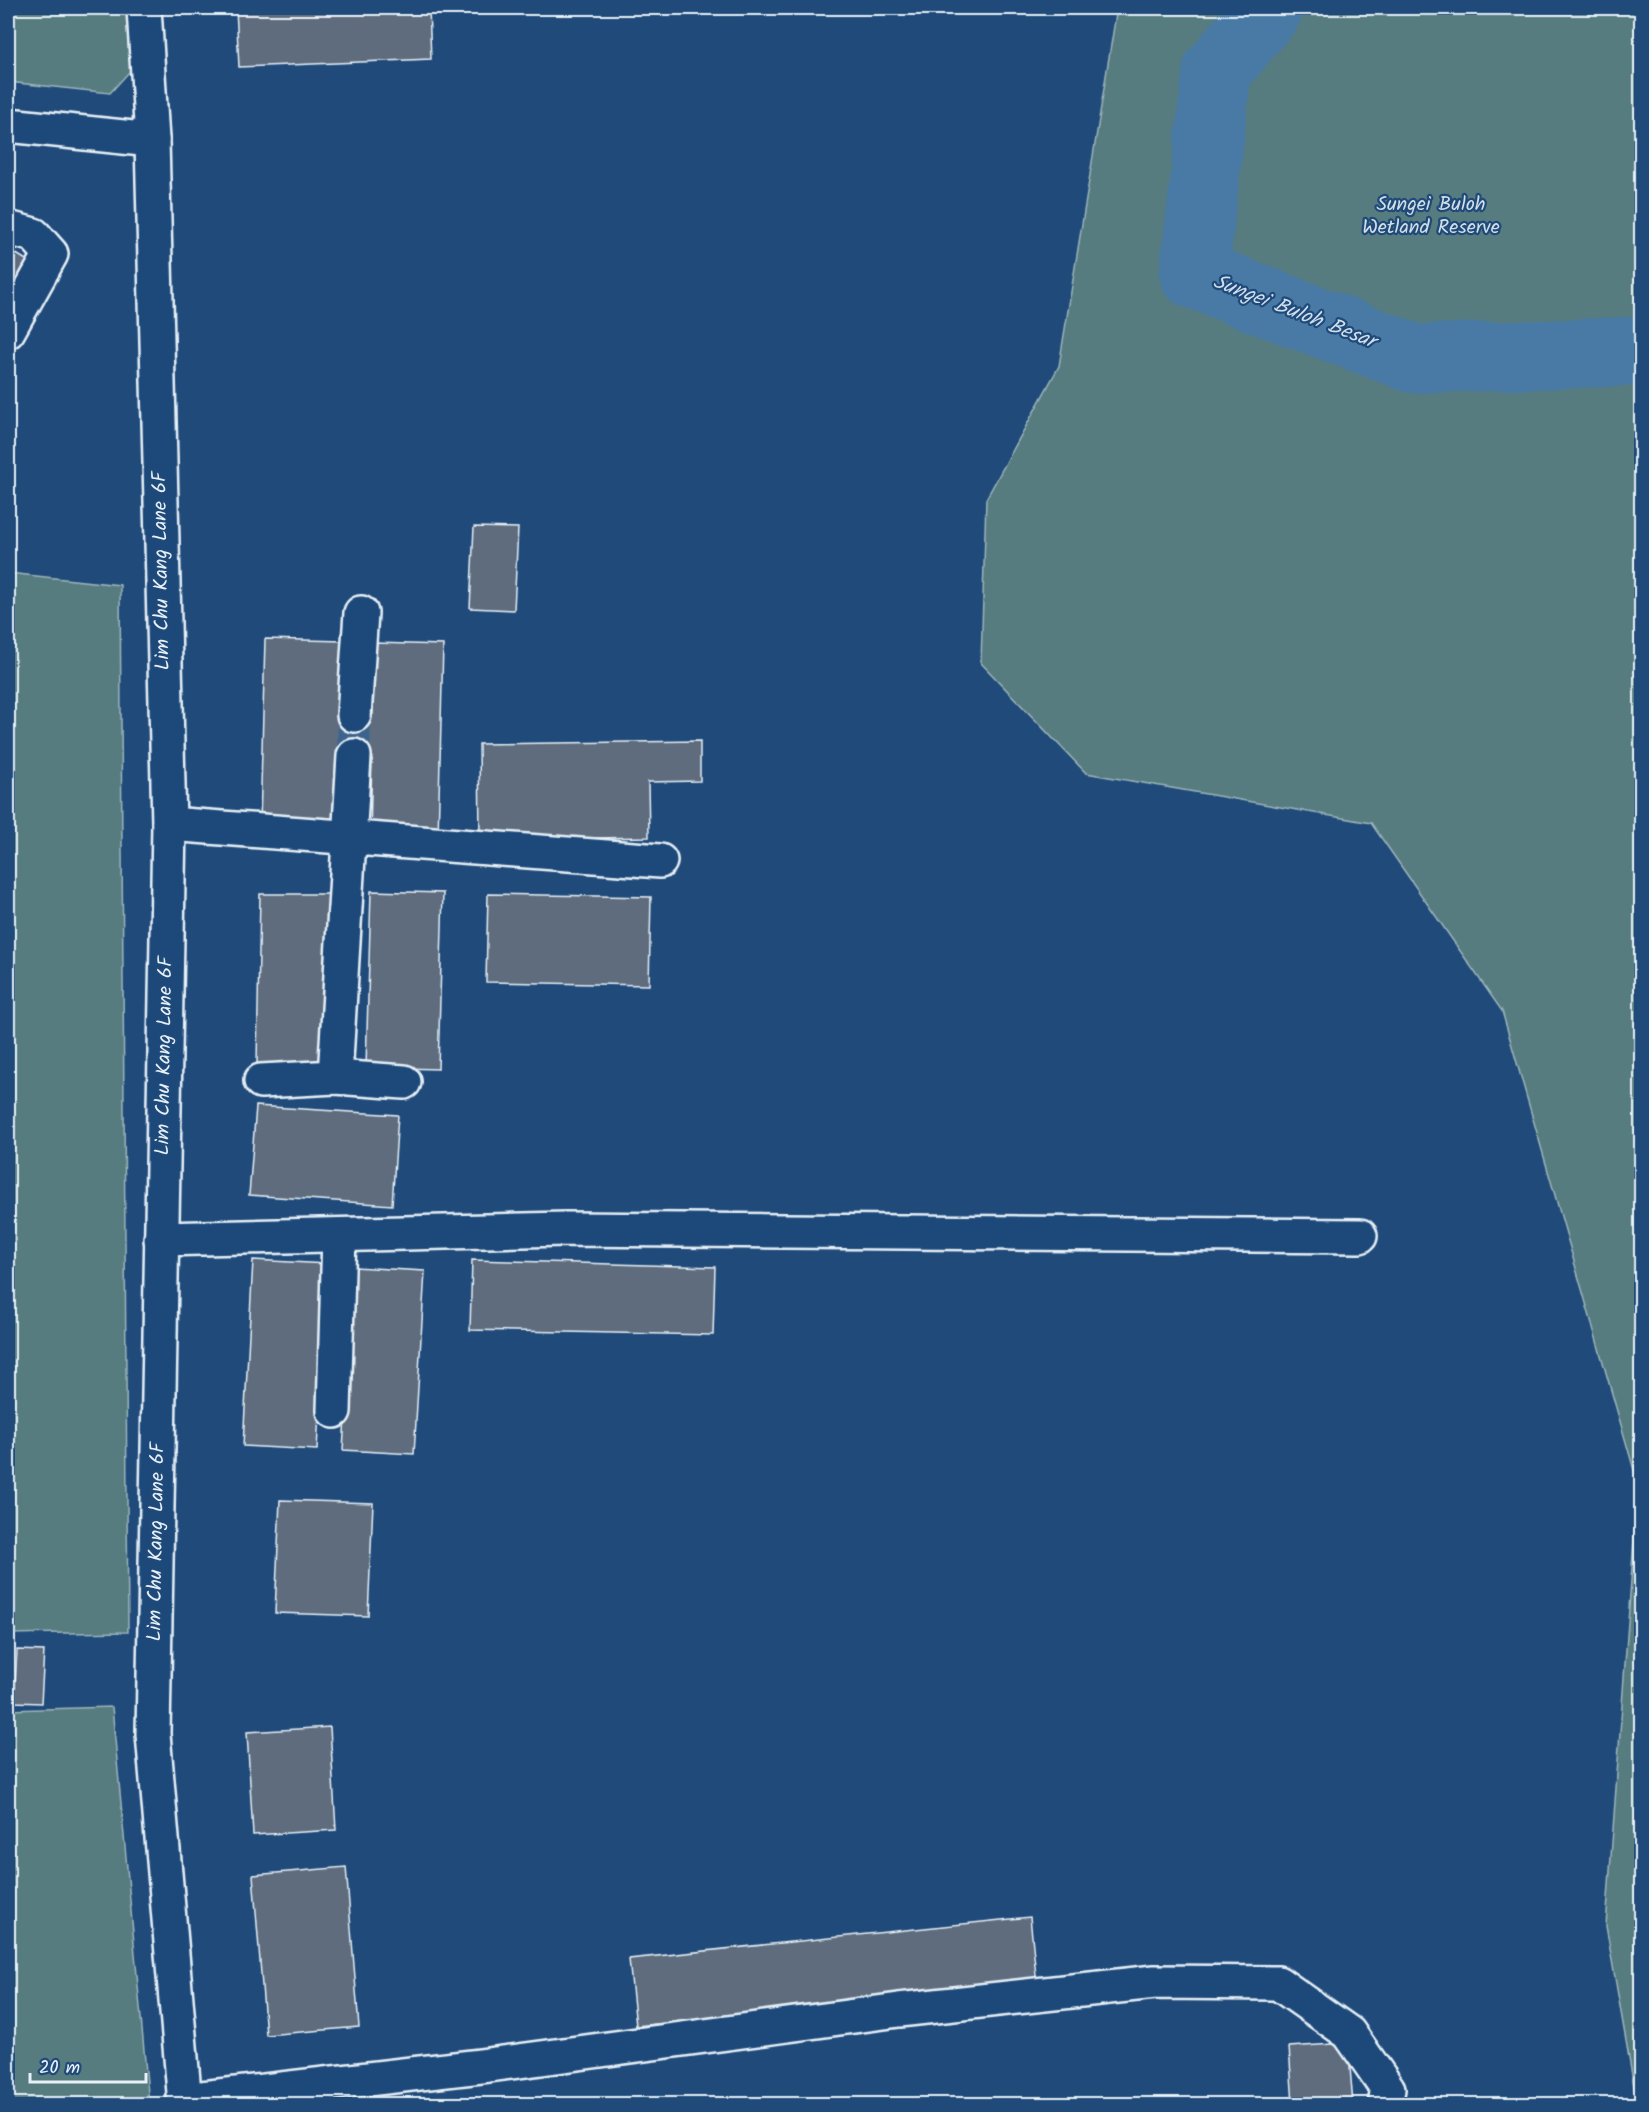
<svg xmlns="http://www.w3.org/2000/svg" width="1649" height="2112" font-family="Kalam,sans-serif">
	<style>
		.green { fill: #567b80; stroke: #9fb6bc; stroke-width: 1.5 }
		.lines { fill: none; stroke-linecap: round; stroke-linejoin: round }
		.river { stroke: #487aa5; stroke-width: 69 }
		.building { fill: #5e6c7e; stroke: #e8f1f8; stroke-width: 1.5 }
		.minor-tunnel { stroke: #3d638d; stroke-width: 33; stroke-dasharray: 33 16; stroke-linecap: butt }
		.minor-casing { stroke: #e8f1f8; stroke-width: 38 }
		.minor { stroke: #1f4a7a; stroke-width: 33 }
		.labels { text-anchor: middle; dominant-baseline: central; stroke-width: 4.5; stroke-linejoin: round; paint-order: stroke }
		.park-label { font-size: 20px; fill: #d2dfe6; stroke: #1f4a7a }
		.street-label { font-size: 20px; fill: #e8f1f8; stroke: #1f4a7a }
		.water-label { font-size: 21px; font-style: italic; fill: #d0dfec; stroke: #1f4a7a }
	</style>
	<rect width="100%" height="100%" fill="#1f4a7a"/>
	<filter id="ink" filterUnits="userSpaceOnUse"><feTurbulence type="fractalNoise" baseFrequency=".0167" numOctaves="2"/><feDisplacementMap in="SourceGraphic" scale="12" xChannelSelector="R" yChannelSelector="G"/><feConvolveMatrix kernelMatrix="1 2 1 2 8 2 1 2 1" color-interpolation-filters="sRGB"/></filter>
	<g filter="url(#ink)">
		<!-- green -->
		<g class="green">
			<path d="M8,8H129L130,71L110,93L8,82Z"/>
			<path d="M1117,8H1641V2104H1637L1606,1926L1638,1484L1502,1011L1371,823L1086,773L981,663L986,499L1059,366Z"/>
			<path d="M8,573L120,585L128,1632L8,1634Z"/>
			<path d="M112,1707L149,2104H8V1710Z"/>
		</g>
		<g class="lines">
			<!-- river -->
			<path class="river" d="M1269,8L1217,71L1194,274L1415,359L1642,351"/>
		</g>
		<!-- building -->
		<g class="building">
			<path d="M236,8H429L431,59L239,67Z"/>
			<path d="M8,249L33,264L8,306Z"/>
			<path d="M474,527L518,528L514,610L470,608Z"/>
			<path d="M265,639L343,641L354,715L373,714L375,643L443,645L438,837L370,835L372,756H354L337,826L260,824Z"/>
			<path d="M700,741V781L648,782L649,837L480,840L479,744Z"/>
			<path d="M371,891L443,893L438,1069L366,1067Z"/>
			<path d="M260,894H332L329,1064L257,1063Z"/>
			<path d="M488,894L651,897L649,985L486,982Z"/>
			<path d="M256,1106L398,1115L392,1205L249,1195Z"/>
			<path d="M253,1260L327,1264L317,1450L243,1446Z"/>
			<path d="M472,1260L715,1267L713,1335L470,1330Z"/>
			<path d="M354,1267L425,1271L414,1454L343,1450Z"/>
			<path d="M280,1500L373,1503L368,1616L275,1613Z"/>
			<path d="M17,1650L44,1651L41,1703L14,1702Z"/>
			<path d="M330,1727L336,1830L253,1835L247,1732Z"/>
			<path d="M346,1867L359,2027L266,2035L253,1875Z"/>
			<path d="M1030,1917L1037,1985L636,2026L629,1959Z"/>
			<path d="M1348,2043L1353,2104H1293L1289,2047Z"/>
		</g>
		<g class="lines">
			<!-- minor-tunnel -->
			<path class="minor-tunnel" d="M354,756V715"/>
			<!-- minor casing -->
			<g class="minor-casing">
				<g id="minor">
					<path d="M144,8L152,140L169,824L153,1734L185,2104"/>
					<path d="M8,125L152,140"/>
					<path d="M8,228L34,235L51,254L8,331"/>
					<path d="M354,715L361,613"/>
					<path d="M169,824L660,861"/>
					<path d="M335,1077L354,756"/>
					<path d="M261,1081L335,1077L404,1082"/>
					<path d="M161,1239L566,1229L1360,1236"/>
					<path d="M334,1411L339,1235"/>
					<path d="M184,2100L481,2066L899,2010L1155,1982L1278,1983L1349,2033L1388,2089L1385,2104"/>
				</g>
			</g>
			<!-- minor -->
			<use href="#minor" class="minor"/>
		</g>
	</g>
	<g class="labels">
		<!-- park labels -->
		<g class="park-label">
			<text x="1431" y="205">Sungei Buloh<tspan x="1431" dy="23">Wetland Reserve</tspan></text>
		</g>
		<!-- street labels -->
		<g class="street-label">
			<text transform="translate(162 571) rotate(-91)">Lim Chu Kang Lane 6F</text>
			<text transform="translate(165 1056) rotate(-89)">Lim Chu Kang Lane 6F</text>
			<text transform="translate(157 1542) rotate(-89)">Lim Chu Kang Lane 6F</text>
		</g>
		<!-- water labels -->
		<g class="water-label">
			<text transform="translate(1294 312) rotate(21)">Sungei Buloh Besar</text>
		</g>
	</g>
	<!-- margin -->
	<rect width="1649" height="2112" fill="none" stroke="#1f4a7a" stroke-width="30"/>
	<rect x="15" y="15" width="1619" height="2082" fill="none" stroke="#e8f1f8" stroke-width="2" filter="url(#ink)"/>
	<!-- scale -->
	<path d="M30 2073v9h116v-9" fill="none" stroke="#e8f1f8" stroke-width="3"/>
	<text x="39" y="2073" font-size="18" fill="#e8f1f8" stroke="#1f4a7a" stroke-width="4.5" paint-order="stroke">20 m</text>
</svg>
